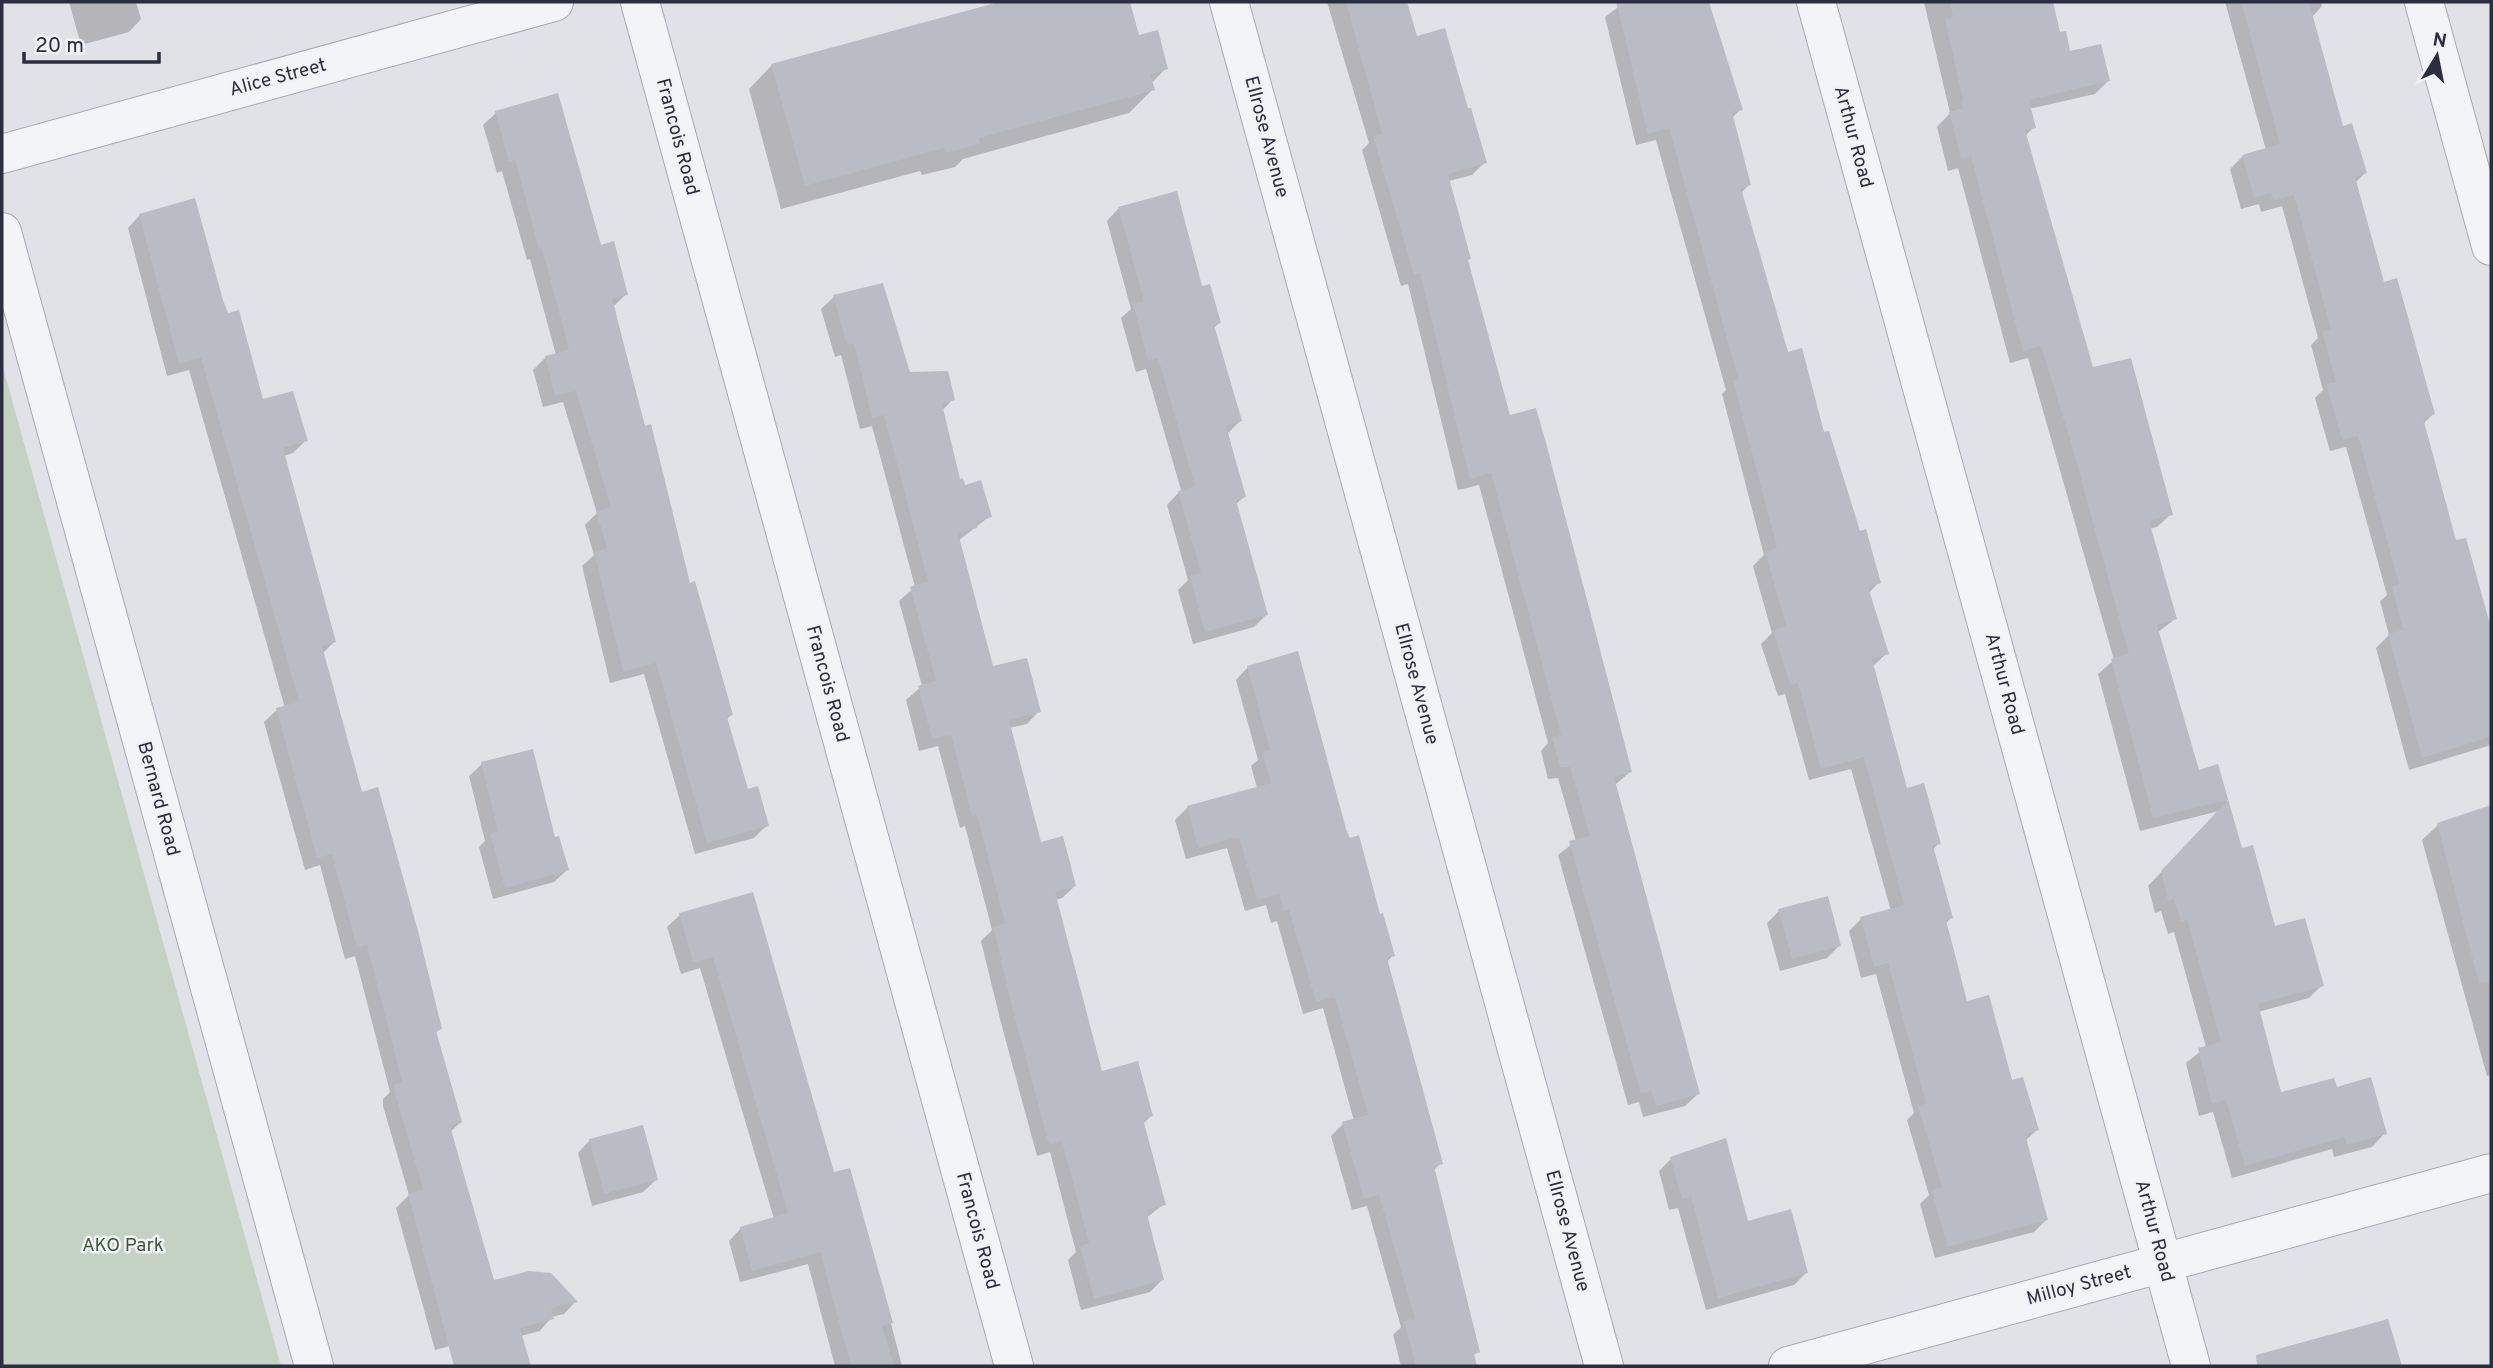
<svg xmlns="http://www.w3.org/2000/svg" width="2493" height="1368" font-family="Overpass,sans-serif">
	<style>
		.green { fill: #c4d2c3 }
		.shadow { fill: #0003 }
		.building { fill: #b9bbc5 }
		.lines { fill: none; stroke-linecap: round; stroke-linejoin: round }
		.minor-casing { stroke: #a7a8b2; stroke-width: 40 }
		.minor { stroke: #f3f4f7; stroke-width: 38 }
		.labels { text-anchor: middle; dominant-baseline: central; stroke-width: 5; stroke-linejoin: round; paint-order: stroke }
		.street-label { font-size: 19px; fill: #2b2e3f; stroke: #f0f2f6 }
		.park-label { font-size: 19px; fill: #395939; stroke: #f0f2f6 }
	</style>
	<rect width="100%" height="100%" fill="#e1e2e8"/>
	<!-- green -->
	<path class="green" d="M2,364L281,1366H2Z"/>
	<!-- shadow -->
	<g class="shadow">
		<path d="M69,2H136L141,19L129,32L81,45Z"/>
		<path d="M1006,2H1128L1138,37L1166,68L1151,84L1153,89L1129,113L963,159L955,167L922,175L920,171L781,209L749,89L772,65Z"/>
		<path d="M1327,2H1406L1415,38L1485,162L1472,175L1449,181L1469,259L1466,262L1508,417L1630,772L1615,785L1698,1094L1685,1106L1643,1117L1639,1102L1628,1105L1558,855L1576,841L1558,778L1548,779L1541,751L1548,743L1479,485L1458,490L1408,284L1401,286L1362,150L1369,143Z"/>
		<path d="M1625,2H1707L1741,109L1732,118L1749,185L1740,194L1787,354L1823,434L1879,582L1868,594L1887,653L1872,667L1905,790L1939,843L1933,850L1951,918L1945,924L1966,1003L2037,1130L2025,1141L2046,1220L2034,1232L1935,1258L1920,1204L1929,1195L1907,1120L1914,1113L1876,974L1861,978L1849,931L1861,919L1891,911L1851,769L1809,780L1785,694L1778,696L1761,644L1772,633L1753,566L1764,555L1722,394L1726,390L1656,140L1636,145L1605,17Z"/>
		<path d="M1924,2H2051L2059,34L2069,54L2108,81L2095,94L2029,109L2034,127L2025,136L2091,369L2171,514L2157,527L2150,529L2175,619L2157,633L2198,772L2217,766L2241,850L2274,928L2322,985L2309,998L2258,1012L2280,1095L2336,1089L2385,1133L2372,1147L2334,1157L2332,1149L2232,1178L2213,1112L2199,1116L2186,1063L2206,1047L2174,932L2168,934L2161,911L2155,913L2148,886L2219,811L2140,831L2098,674L2114,660L2028,358L2010,363L1958,168L1948,171L1937,127L1950,113Z"/>
		<path d="M2225,2H2321L2322,6L2312,17L2342,128L2365,173L2355,183L2382,284L2433,414L2423,424L2454,542L2465,540L2491,639V745L2409,770L2376,648L2389,635L2380,601L2387,595L2346,447L2330,451L2315,398L2323,390L2311,345L2318,338L2282,206L2261,212L2259,204L2241,209L2230,169L2242,157L2266,150Z"/>
		<path d="M496,113L600,247L626,294L614,306L644,428L689,585L731,715L726,720L747,792L767,825L754,838L695,854L644,674L610,683L582,566L594,555L585,525L597,513L563,402L543,407L533,370L545,358L556,355L530,259L527,260L502,171L497,173L483,125Z"/>
		<path d="M1119,208L1201,288L1219,323L1213,329L1240,421L1228,433L1244,497L1235,505L1266,615L1254,627L1193,644L1178,590L1188,580L1167,505L1181,490L1146,369L1136,372L1121,318L1131,309L1107,221Z"/>
		<path d="M140,215L221,301L262,401L306,440L293,453L284,456L334,642L322,654L360,794L440,1029L435,1033L461,1122L450,1132L493,1282L575,1302L564,1314L552,1317L540,1331L521,1336L530,1366H463L457,1344L435,1350L396,1208L409,1195L383,1106V1099L390,1092L355,956L345,959L320,865L305,870L264,722L277,710L285,708L189,370L167,376L128,228Z"/>
		<path d="M834,297L908,374L953,399L942,411L959,481L990,516L958,541L992,669L1039,711L1027,724L1009,728L1039,844L1075,886L1062,898L1056,900L1101,1073L1151,1116L1143,1124L1164,1204L1146,1218L1162,1280L1150,1292L1081,1310L1068,1260L1076,1252L1050,1152L1037,1156L1001,1023L981,941L992,930L965,826L960,828L938,746L919,751L906,700L922,686L899,601L915,587L872,426L860,429L841,355L835,357L821,309Z"/>
		<path d="M1248,667L1344,830L1393,955L1387,962L1441,1163L1433,1171L1478,1351L1473,1356L1475,1366H1401L1393,1335L1401,1327L1367,1206L1352,1210L1331,1136L1343,1124L1354,1121L1323,1008L1303,1014L1277,921L1271,923L1266,905L1245,911L1227,848L1186,859L1175,820L1188,807L1257,788L1251,766L1258,760L1236,680Z"/>
		<path d="M482,764L553,840L567,870L554,882L493,899L479,847L485,841L469,776Z"/>
		<path d="M2491,806V1075L2487,1076L2422,840L2438,825Z"/>
		<path d="M752,894L833,1175L879,1277L902,1366H835L808,1264L740,1282L729,1241L741,1228L774,1219L700,968L681,974L667,927L680,915Z"/>
		<path d="M1779,911L1839,946L1827,958L1780,971L1767,923Z"/>
		<path d="M590,1140L656,1180L643,1192L592,1206L578,1153Z"/>
		<path d="M1671,1159L1747,1223L1806,1273L1794,1285L1706,1310L1678,1208L1669,1210L1659,1171Z"/>
		<path d="M2387,1321L2400,1366H2288L2286,1358Z"/>
	</g>
	<!-- building -->
	<g class="building">
		<path d="M999,2H1130L1139,35L1158,30L1168,69L1150,74L1155,90L979,138L980,144L945,153L944,148L805,186L771,64Z"/>
		<path d="M1346,2H1407L1417,36L1445,28L1468,108H1471L1487,163L1448,174L1471,259L1468,260L1510,415L1536,408L1546,443L1632,772L1614,777L1700,1094L1656,1106L1651,1091L1641,1094L1569,841L1590,836L1570,767H1560L1552,737L1561,735L1491,473L1470,479L1420,273L1414,275L1373,136L1382,134Z"/>
		<path d="M1616,2H1709L1743,110L1732,112L1751,185L1741,188L1788,352L1802,348L1824,432L1829,431L1860,531L1866,529L1881,583L1868,587L1889,654L1872,659L1907,788L1924,783L1941,844L1933,846L1953,918L1946,920L1967,1001L1989,995L2012,1080L2023,1077L2039,1130L2025,1134L2048,1220L1947,1247L1932,1190L1942,1187L1918,1106L1926,1103L1888,963L1874,967L1860,917L1904,905L1864,757L1821,769L1798,683L1790,685L1773,630L1786,626L1765,552L1777,548L1733,380L1738,379L1669,128L1648,134Z"/>
		<path d="M1950,2H2053L2060,32L2066,31L2070,51L2101,44L2110,81L2029,100L2036,128L2025,130L2093,367L2131,358L2173,515L2149,521L2177,619L2157,625L2199,770L2218,764L2242,848L2253,845L2275,926L2305,918L2324,986L2258,1004L2281,1092L2334,1078L2337,1087L2371,1077L2387,1134L2347,1145L2345,1137L2245,1166L2226,1100L2212,1104L2198,1048L2221,1042L2187,920L2181,922L2174,899L2168,901L2161,871L2228,800L2153,818L2111,659L2129,654L2072,446L2041,346L2023,351L1971,156L1961,159L1949,112L1963,108L1961,101L1963,100L1945,19L1953,17Z"/>
		<path d="M2241,2H2309L2343,126L2352,123L2367,173L2355,177L2384,282L2397,278L2435,414L2423,418L2456,540L2466,538L2491,628V737L2422,758L2388,634L2403,630L2392,587L2399,584L2358,436L2342,440L2326,384L2336,382L2322,331L2331,329L2294,195L2273,201L2271,193L2254,198L2242,155L2280,144Z"/>
		<path d="M558,93L601,245L614,241L628,295L612,299L645,426L651,424L690,583L695,581L733,715L727,717L748,789L758,786L769,826L707,843L656,663L623,672L594,552L607,548L596,511L611,507L576,391L555,396L545,356L569,350L542,248L539,249L515,160L509,162L495,111Z"/>
		<path d="M1177,191L1202,286L1210,284L1221,323L1214,325L1242,421L1226,426L1246,497L1236,500L1268,615L1205,632L1190,576L1201,573L1178,491L1195,486L1158,358L1148,361L1133,304L1144,301L1118,207Z"/>
		<path d="M195,198L223,300L228,313L239,310L263,399L293,391L308,441L283,448L336,642L322,646L362,792L378,787L418,931L442,1029L436,1031L462,1122L450,1126L494,1280L529,1271L551,1273L578,1302L551,1308L554,1319L520,1328L531,1366H454L408,1194L423,1189L395,1093L394,1085L402,1082L367,945L357,948L332,854L317,858L276,708L299,702L201,358L179,364L139,214Z"/>
		<path d="M883,283L910,372L948,371L955,400L942,404L960,479L963,478L965,485L981,480L992,517L976,522L977,528L958,533L993,666L1027,658L1041,712L1009,720L1041,842L1063,836L1076,886L1055,892L1102,1071L1138,1061L1153,1116L1143,1119L1166,1205L1146,1210L1164,1280L1094,1299L1080,1246L1089,1243L1062,1141L1049,1145L1013,1010L993,927L1005,923L977,815L972,816L951,735L932,739L918,686L936,681L910,587L928,581L884,415L872,418L854,343L847,345L833,295Z"/>
		<path d="M1298,651L1346,829L1350,838L1359,835L1380,914L1383,913L1395,956L1387,958L1443,1164L1434,1166L1480,1352L1474,1354L1477,1366H1416L1404,1321L1415,1319L1379,1195L1364,1199L1342,1122L1368,1115L1335,997L1316,1002L1289,910L1283,911L1279,894L1257,900L1239,837L1198,848L1187,806L1271,783L1262,752L1270,750L1247,666Z"/>
		<path d="M533,749L555,837L559,836L569,870L505,888L490,833L498,831L481,762Z"/>
		<path d="M2491,805V982L2479,983L2437,823Z"/>
		<path d="M753,892L834,1172L850,1168L893,1323L882,1326L894,1366H851L820,1252L752,1271L740,1227L788,1213L713,957L693,962L679,913Z"/>
		<path d="M1828,896L1841,946L1792,959L1778,909Z"/>
		<path d="M643,1125L658,1180L604,1194L589,1139Z"/>
		<path d="M1726,1138L1748,1221L1791,1209L1808,1273L1718,1298L1691,1196L1682,1199L1670,1157Z"/>
		<path d="M2388,1319L2402,1366H2257L2256,1355Z"/>
	</g>
	<g class="lines">
		<!-- minor casing -->
		<g class="minor-casing">
			<g id="minor">
				<path d="M640,2L1014,1366"/>
				<path d="M1229,2L1604,1366"/>
				<path d="M1816,2L2191,1366"/>
				<path d="M2424,2L2491,246"/>
				<path d="M2,154L554,2"/>
				<path d="M2,232L314,1366"/>
				<path d="M1788,1366L2491,1173"/>
			</g>
		</g>
		<!-- minor -->
		<use href="#minor" class="minor"/>
	</g>
	<g class="labels">
		<!-- street labels -->
		<g class="street-label">
			<text transform="translate(278 78) rotate(-15)">Alice Street</text>
			<text transform="translate(677 137) rotate(75)">Francois Road</text>
			<text transform="translate(1266 137) rotate(75)">Ellrose Avenue</text>
			<text transform="translate(1853 137) rotate(75)">Arthur Road</text>
			<text transform="translate(827 684) rotate(75)">Francois Road</text>
			<text transform="translate(1416 684) rotate(75)">Ellrose Avenue</text>
			<text transform="translate(2004 684) rotate(75)">Arthur Road</text>
			<text transform="translate(158 799) rotate(75)">Bernard Road</text>
			<text transform="translate(977 1231) rotate(75)">Francois Road</text>
			<text transform="translate(1567 1231) rotate(75)">Ellrose Avenue</text>
			<text transform="translate(2154 1231) rotate(75)">Arthur Road</text>
			<text transform="translate(2079 1286) rotate(-15)">Milloy Street</text>
		</g>
		<!-- park labels -->
		<g class="park-label">
			<text x="123" y="1246">AKO Park</text>
		</g>
	</g>
	<!-- border -->
	<rect width="2493" height="1368" fill="none" stroke="#2b2e3f" stroke-width="7"/>
	<!-- north arrow -->
	<g transform="translate(2437 56) rotate(10)" stroke="#f0f2f6" stroke-width="5" paint-order="stroke">
	<path d="M0-5L12 26L0 18L-12 26Z" fill="#2b2e3f"/>
	<text y="-10" font-size="19" font-weight="bold" text-anchor="middle" fill="#2b2e3f">N</text>
	</g>
	<!-- scale -->
	<path d="M24 52v10h135v-10" fill="none" stroke="#2b2e3f" stroke-width="3.5"/>
	<text x="35" y="52" font-size="21" fill="#2b2e3f" stroke="#f0f2f6" stroke-width="5" paint-order="stroke">20 m</text>
</svg>
